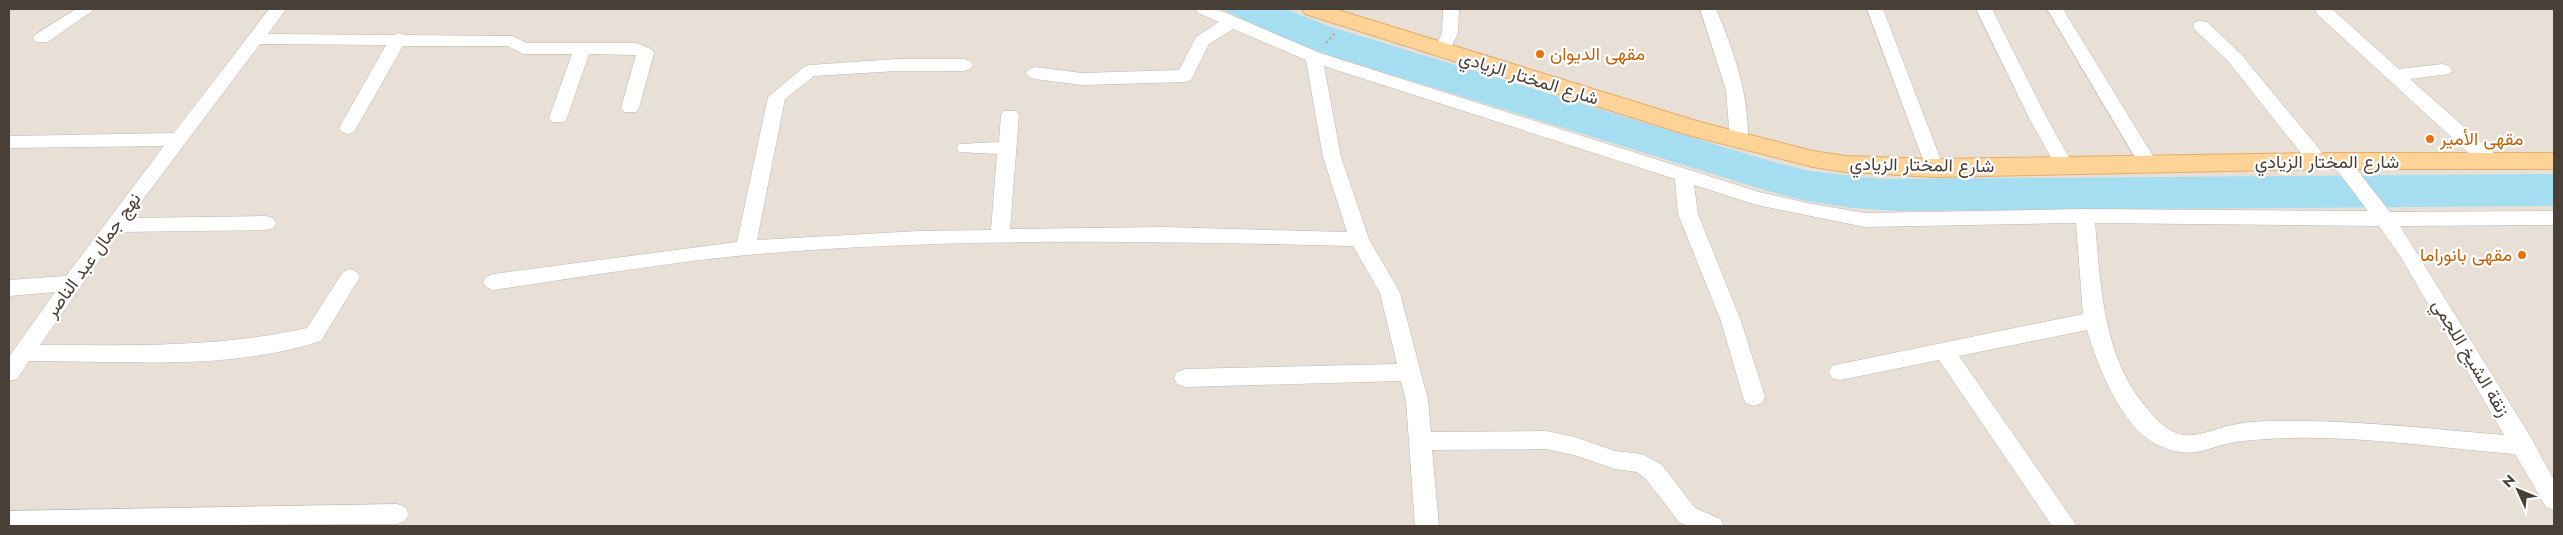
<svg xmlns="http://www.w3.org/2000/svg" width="2563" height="535" font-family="Jost,Vazirmatn,sans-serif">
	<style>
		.residential { fill: #e8e0d7 }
		.water { fill: #a5ddf1 }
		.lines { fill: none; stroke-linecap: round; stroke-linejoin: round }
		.minor-casing { stroke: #c0b6ab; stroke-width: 1 }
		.major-casing { stroke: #e5ad67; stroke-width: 2 }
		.path { stroke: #c2af9c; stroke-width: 3; stroke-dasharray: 2.5 2.5; stroke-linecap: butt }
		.minor { fill: #fff; fill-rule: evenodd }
		.major { fill: #fed398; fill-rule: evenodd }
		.food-dot { fill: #e8710a; stroke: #fff; stroke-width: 2 }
		.labels { text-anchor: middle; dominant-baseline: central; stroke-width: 4.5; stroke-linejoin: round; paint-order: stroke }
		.food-label { font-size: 18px; fill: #c56008; stroke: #fff; text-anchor: start }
		.street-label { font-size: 18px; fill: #483f37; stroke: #fff }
	</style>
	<rect width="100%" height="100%" fill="#f4efe9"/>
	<!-- residential -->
	<rect class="residential" x="9" y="9" width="2545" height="517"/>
	<!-- water -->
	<path class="water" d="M1221,9H1286L1328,26L1766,160L1809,171L1881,179L2554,174V206L1897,211L1853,208L1806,201L1768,191L1337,58L1283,38Z"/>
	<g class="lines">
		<!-- minor casing -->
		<g class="minor-casing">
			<g id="minor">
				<path d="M76,9H95L48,42H36L33,38L36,34Z"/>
				<path d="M269,9H286L268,34L393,35L399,33L405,35L512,36L527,43H637L651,49L654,53L639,108L636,112H624L621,108L636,55L589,54L567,118L564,122H552L549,118L572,54H523L508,46H403L354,132L348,134L342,132L339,128L386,45L260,44L129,218L266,216L273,218L276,223L273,228L266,230L119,232L40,345C130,345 219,348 307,328L343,272L350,269L357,272L360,277L321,341C229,371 125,361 29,361L17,379L9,381V357L55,292L9,296V280L66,276L164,146L9,148V136L174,133Z"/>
				<path d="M1196,9H1217L1320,53L1759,192L1807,203L1865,213L2085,209L2368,211L2331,162L2333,157L2340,156L2347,157L2390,212L2554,211V225L2400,226L2532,439L2554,480V510L2546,507L2515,454C2426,447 2333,431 2243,441C2206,445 2196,463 2156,444C2121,426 2097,365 2087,330L1959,356L2077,526H2052L1939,360L1840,380L1832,378L1829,372L1832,366L1840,364L2083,314L2076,223L1865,227L1757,205L1694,185L1698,214L1741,321L1765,397L1762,403L1754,406L1746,403L1743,397L1721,321L1678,214L1675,179L1324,66L1341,157L1369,239L1400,293L1428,400L1431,432L1546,431L1575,437L1615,451L1642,454L1662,465L1695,508L1720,519L1724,526H1688L1679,522L1646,479L1637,472L1615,469L1574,455L1546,449L1432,450L1439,526H1415L1406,400L1401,381L1185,387L1177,384L1174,378L1177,372L1185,369L1397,364L1380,293L1353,246C1151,241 948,237 747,255C662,263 577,278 493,290L486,287L483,282L486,277L493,274L737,242L768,97L804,67L810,65L897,59H964L970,61L973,65L970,69L964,71H897L814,76L785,99L757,240L919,231L991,230L997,154L959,152L957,148L959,144L999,142L1001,115L1004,111H1016L1019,115L1010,229L1163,227L1347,232L1323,157L1306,60L1233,29L1209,44L1191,80L1185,82L1082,85L1035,79L1029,77L1026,73L1029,69L1035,67L1082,73L1179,70L1196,37L1219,22L1198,13ZM2095,223L2379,226L2402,259L2504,435C2431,429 2358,420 2284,421C2267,421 2249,421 2232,425C2216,428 2200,437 2184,435C2170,433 2158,422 2150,412C2103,359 2101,290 2095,223Z"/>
				<path d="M1443,9H1459L1458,33L1448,55H1436L1433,51L1442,33Z"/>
				<path d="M1700,9H1716C1734,51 1749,94 1748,140L1745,144L1739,146L1733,144L1730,140L1726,90Z"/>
				<path d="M1867,9H1883L1944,168L1942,173L1935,175L1928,173L1926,168Z"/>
				<path d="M1976,9H1992L2048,120L2074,166L2072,171L2065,172L2058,171L2056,166L2030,120Z"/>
				<path d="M2047,9H2063L2158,164L2156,169L2149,170L2142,169Z"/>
				<path d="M2315,9H2332L2399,69L2443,64L2449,66L2452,70L2449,74L2410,79L2498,157L2500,162L2498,167L2491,168L2484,167L2317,14Z"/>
				<path d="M2201,21L2207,22L2240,53L2325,156L2327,161L2325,166L2318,167L2311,166L2228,61L2195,30L2193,26L2195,22Z"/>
				<path d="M397,504L405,507L409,514L405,521L397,524L9,526V511Z"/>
			</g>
		</g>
		<!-- major casing -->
		<g class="major-casing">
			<path id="major" d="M1302,9H1335L1700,122L1813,151L1846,156L1935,159L2318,153H2554V169H2318L1935,177L1846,172L1813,167L1688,135L1305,14Z"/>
		</g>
		<!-- path -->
		<path class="path" d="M1326,43L1335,33"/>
		<!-- minor -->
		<use href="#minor" class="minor"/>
		<!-- major -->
		<use href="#major" class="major"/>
	</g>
	<!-- markers -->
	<g class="food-dot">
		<circle cx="1540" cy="54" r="5"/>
		<circle cx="2430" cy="139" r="5"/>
		<circle cx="2522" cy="255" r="5"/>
	</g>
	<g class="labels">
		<!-- food labels -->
		<g class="food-label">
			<text x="1550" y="54">مقهى الديوان</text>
			<text x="2440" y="139">مقهى الأمير</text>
			<text x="2512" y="255" text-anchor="end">مقهى بانوراما</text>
		</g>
		<!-- street labels -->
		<g class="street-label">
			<text transform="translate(1529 78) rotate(17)">شارع المختار الزيادي</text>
			<text x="2327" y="162">شارع المختار الزيادي</text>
			<text transform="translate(1922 165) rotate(1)">شارع المختار الزيادي</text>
			<text transform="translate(93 255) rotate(-54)">نهج جمال عبد الناصر</text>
			<text transform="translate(2471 358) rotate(59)">زنقة الشيخ اللجمي</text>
		</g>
	</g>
	<!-- border -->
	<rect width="2563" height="535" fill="none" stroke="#483f37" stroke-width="20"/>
	<!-- north arrow -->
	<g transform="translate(2518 490) rotate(314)" stroke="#ffffff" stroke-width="4" paint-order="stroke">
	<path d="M0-4L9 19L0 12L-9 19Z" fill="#483f37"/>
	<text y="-8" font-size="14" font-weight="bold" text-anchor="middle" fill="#483f37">N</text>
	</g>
</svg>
